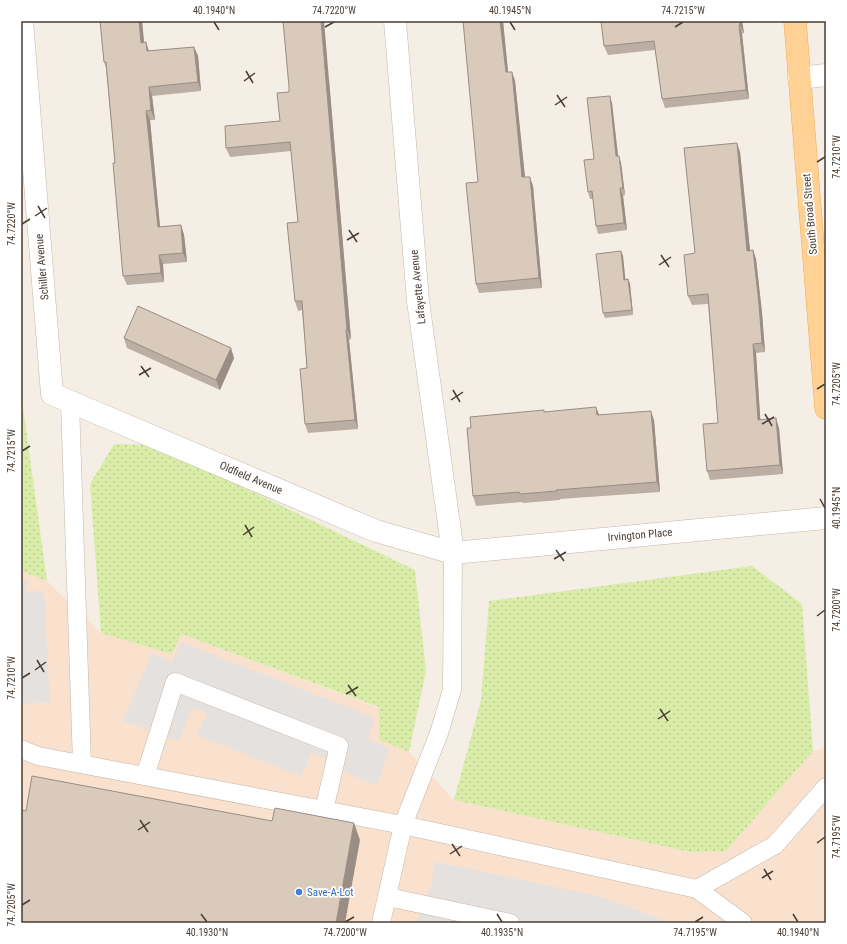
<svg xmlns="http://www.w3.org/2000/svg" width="847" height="944" font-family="'Roboto Condensed',sans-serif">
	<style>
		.commercial { fill: #f9e1ce }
		.grass { fill: url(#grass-dots) }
		.parking { fill: #e5e1de }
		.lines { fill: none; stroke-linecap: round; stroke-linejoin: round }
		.service-casing { stroke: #c4b7aa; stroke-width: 19 }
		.minor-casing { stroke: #c4b7aa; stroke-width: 23 }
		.primary-casing { stroke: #f1ac57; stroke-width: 23 }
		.service { stroke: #fff; stroke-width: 18 }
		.minor { stroke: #fff; stroke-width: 22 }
		.primary { stroke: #ffd194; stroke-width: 22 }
		.wall { fill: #bbaea2 }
		.shaded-wall { fill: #998d84 }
		.building { fill: #dacabc; stroke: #998d84 }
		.ticks { fill: none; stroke: #483d34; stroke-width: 1.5 }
		.shop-dot { fill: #3f7fe0; stroke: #fff; stroke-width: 1.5 }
		.labels { text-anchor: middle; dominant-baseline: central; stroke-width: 3.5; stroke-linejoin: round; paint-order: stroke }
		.street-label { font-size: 11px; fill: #483d34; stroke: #fff }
		.shop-label { font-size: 11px; fill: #366cbe; stroke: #fff; text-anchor: start }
		.neatline { fill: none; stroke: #483d34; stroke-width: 1.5 }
		.ticks-label { font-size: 10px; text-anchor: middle; fill: #483d34 }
	</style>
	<defs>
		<pattern id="grass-dots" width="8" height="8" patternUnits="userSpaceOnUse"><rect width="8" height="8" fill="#d9eda9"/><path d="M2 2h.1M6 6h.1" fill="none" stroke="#bccc92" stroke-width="1.8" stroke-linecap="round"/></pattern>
	</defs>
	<rect width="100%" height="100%" fill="#f5eee5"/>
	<!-- commercial -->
	<path class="commercial" d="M21,571L47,581L101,633L181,634L379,708V740L409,752L454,800L690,852L726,851L813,751L826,747V923H21Z"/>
	<!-- grass -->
	<g class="grass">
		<path d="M21,393L47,581L21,571Z"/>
		<path d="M114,444L155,445L415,570L426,671L409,752L379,740V707L181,634L172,654L101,633L90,484Z"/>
		<path d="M752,566L802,604L813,751L726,851L690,852L454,800L481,700L489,601Z"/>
	</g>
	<!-- parking -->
	<g class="parking">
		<path d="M21,578L27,581L26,591H44L50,702L25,704L21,701Z"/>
		<path d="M181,642L375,718L368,739L390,749L376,785L353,776L322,757L311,753L301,776L197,735L207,713L192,708L179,741L123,721L152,653L172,662Z"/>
		<path d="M435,862L599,896L671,923H416L431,886Z"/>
	</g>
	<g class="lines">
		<!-- service casing -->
		<g class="service-casing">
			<g id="service">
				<path d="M70,402L82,764"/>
				<path d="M21,749L38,756L403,825L697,889L743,923"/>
				<path d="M145,776L175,682L339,746L324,810"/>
				<path d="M697,889L775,845L826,787"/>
				<path d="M388,897L510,923"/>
				<path d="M381,923L403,825L439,733L452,690L453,553"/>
			</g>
		</g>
		<!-- minor casing -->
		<g class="minor-casing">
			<g id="minor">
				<path d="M22,21L52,394L376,531L453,553L826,518"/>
				<path d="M395,21L418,301L453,553"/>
				<path d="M799,78L826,75"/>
			</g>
		</g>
		<!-- primary casing -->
		<g class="primary-casing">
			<path id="primary" d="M795,21L826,408"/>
		</g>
		<!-- service -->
		<use href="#service" class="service"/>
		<!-- minor -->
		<use href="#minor" class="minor"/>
		<!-- primary -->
		<use href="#primary" class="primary"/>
	</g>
	<!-- wall -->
	<g class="wall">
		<path d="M100,21H142L144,43L146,42L149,51L194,47L198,56L201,91L152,96L155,120H150L160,227L181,225L184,235L187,262L163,264L164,282L127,285L123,276L115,163L106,68L104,62Z"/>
		<path d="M503,21L508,72H512L515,81L525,177L533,186L542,288L479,293L476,284L478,182Z"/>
		<path d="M601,21H742L744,33L742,34L749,99L665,108L662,99L655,50L608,55L604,46Z"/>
		<path d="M329,80L351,339L349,340L358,429L308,433L305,424L307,368L302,310L298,311L295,301L298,222L291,151L230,157L226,148L280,121L289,92V87Z"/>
		<path d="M612,103L618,156L621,163L625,195L623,196L627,230L598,234L596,226L593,199H590L588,192L594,159Z"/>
		<path d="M740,152L750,250H753L756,259L762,313L765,352L756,353L760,419L779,428L783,474L710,480L707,471L718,423L708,304L692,305L688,296L695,253Z"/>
		<path d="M621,251L623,256L625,280L628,279L630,284L633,315L605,318L603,313Z"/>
		<path d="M124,338L234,358L220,390L127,348Z"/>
		<path d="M545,412L599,415L654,420L660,492L560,499V500L523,503L522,502L476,506L473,496L471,428Z"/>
	</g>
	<!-- shaded-wall -->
	<g class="shaded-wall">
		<path d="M139,21H142L145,52L141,43Z"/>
		<path d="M321,21H324L329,80L351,339L347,330Z"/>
		<path d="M500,21H503L509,82L506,72Z"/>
		<path d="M740,21H742L744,33L740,25Z"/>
		<path d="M739,25L742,34L749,99L746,90Z"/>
		<path d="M146,42L149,52L147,51Z"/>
		<path d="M194,47L198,56L201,91L198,82Z"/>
		<path d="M512,72L515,81L526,187L522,177Z"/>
		<path d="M149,87L152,96L155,120L151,110Z"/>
		<path d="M610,96L612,103L619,164L616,156Z"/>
		<path d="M146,111L150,120L161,237L158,227Z"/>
		<path d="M737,143L740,152L751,260L747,251Z"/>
		<path d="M619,156L621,163L625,195L623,188Z"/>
		<path d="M530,177L533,186L542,288L539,278Z"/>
		<path d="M620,188L623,196L627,230L624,223Z"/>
		<path d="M181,225L184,235L187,262L183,253Z"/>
		<path d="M753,250L756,259L762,313L765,352L762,343Z"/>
		<path d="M621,251L623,256L626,285L624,280Z"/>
		<path d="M159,255L163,264L164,282L161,273Z"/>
		<path d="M628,279L630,284L633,315L632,310Z"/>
		<path d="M346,330L349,340L358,429L355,420Z"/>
		<path d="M753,344L756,353L761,429L758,420Z"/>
		<path d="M231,348L234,358L220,390L216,380Z"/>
		<path d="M596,407L600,417L597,415Z"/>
		<path d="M651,411L654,420L660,492L657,482Z"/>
		<path d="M776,418L779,428L783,474L780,465Z"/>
		<path d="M354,823L360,840L345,923H336Z"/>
	</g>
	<!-- building -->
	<g class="building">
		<path d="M100,21H139L141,43L146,42L147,51L194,47L198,82L149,87L151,110L146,111L158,227L181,225L183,253L159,255L161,273L123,276L113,163H115L106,62H104Z"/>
		<path d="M283,21H321L347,330H346L355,420L305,424L300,369L307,368L302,301H295L287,223L298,222L290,142L226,148L225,126L280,121L277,93L289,92V87Z"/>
		<path d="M463,21H500L506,72H512L522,177H530L539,278L476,284L466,183L478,182Z"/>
		<path d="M601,21H740V25H739L746,90L662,99L654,41L604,46Z"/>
		<path d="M610,96L616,156H619L623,188H620L624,223L596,226L592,191L588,192L584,160L594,159L587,98Z"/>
		<path d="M737,143L747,251L753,250L759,304L762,343L753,344L758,420L776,418L780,465L707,471L703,424L718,423L708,294L688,296L684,255L695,253L684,148Z"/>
		<path d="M621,251L624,280L628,279L632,310L603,313L596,254Z"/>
		<path d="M138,306L231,348L216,380L124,338Z"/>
		<path d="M596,407L597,415L651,411L657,482L556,490L557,491L520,494L519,492L473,496L467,428H471L470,417L544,410V412Z"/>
		<path d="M32,776L272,821L275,808L354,823L336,923H21V810L26,811Z"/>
	</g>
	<!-- ticks -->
	<path class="ticks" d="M214,22L219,30M510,22L515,30M325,27L334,22M675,27L683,22M246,71L253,83M244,81L255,73M557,95L565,107M555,105L567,97M817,162L825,157M38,206L45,218M35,216L47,208M22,224L30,219M349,230L357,242M347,240L359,233M661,255L669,267M659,265L671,257M141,366L149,377M139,375L151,368M817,389L825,384M453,390L460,402M451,400L463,392M765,414L772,426M762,424L774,417M22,451L30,446M820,499L825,508M245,525L252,537M243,535L254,527M556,550L564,561M554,559L566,552M817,616L825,610M37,660L44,672M35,670L46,662M22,678L30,673M348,685L356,696M346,694L358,687M660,709L668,721M658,719L670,711M140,820L148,832M138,830L150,822M817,843L825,837M452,844L460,856M450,854L462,846M764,869L771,880M762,878L773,871M22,905L30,900M201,914L207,922M497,914L502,922M793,914L798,922M345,922L354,917M695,922L703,917"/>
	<!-- markers -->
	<circle class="shop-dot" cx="299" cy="892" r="4"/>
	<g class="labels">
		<!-- street labels -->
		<g class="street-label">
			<text transform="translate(810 214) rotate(-95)">South Broad Street</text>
			<text transform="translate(42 267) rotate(-95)">Schiller Avenue</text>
			<text transform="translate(418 287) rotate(-96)">Lafayette Avenue</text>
			<text transform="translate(251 478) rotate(23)">Oldfield Avenue</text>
			<text transform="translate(640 535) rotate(-5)">Irvington Place</text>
		</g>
		<!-- shop labels -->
		<g class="shop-label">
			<text x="307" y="892">Save-A-Lot</text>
		</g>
	</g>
	<!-- border -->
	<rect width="847" height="944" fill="none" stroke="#ffffff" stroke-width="44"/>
	<rect x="22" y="22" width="803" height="900" class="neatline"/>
	<g class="ticks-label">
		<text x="214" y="14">40.1940°N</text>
		<text x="334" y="14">74.7220°W</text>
		<text x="510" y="14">40.1945°N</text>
		<text x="683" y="14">74.7215°W</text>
		<text transform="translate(836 157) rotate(-90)" y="4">74.7210°W</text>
		<text transform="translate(11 224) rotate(-90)" y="4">74.7220°W</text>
		<text transform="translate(836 384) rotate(-90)" y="4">74.7205°W</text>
		<text transform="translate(11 451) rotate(-90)" y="4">74.7215°W</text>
		<text transform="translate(836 508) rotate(-90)" y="4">40.1945°N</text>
		<text transform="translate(836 610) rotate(-90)" y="4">74.7200°W</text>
		<text transform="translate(11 678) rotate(-90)" y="4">74.7210°W</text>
		<text transform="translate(836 837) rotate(-90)" y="4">74.7195°W</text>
		<text transform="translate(11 905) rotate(-90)" y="4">74.7205°W</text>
		<text x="207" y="936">40.1930°N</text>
		<text x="345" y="936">74.7200°W</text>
		<text x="502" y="936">40.1935°N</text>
		<text x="695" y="936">74.7195°W</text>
		<text x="798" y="936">40.1940°N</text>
	</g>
</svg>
